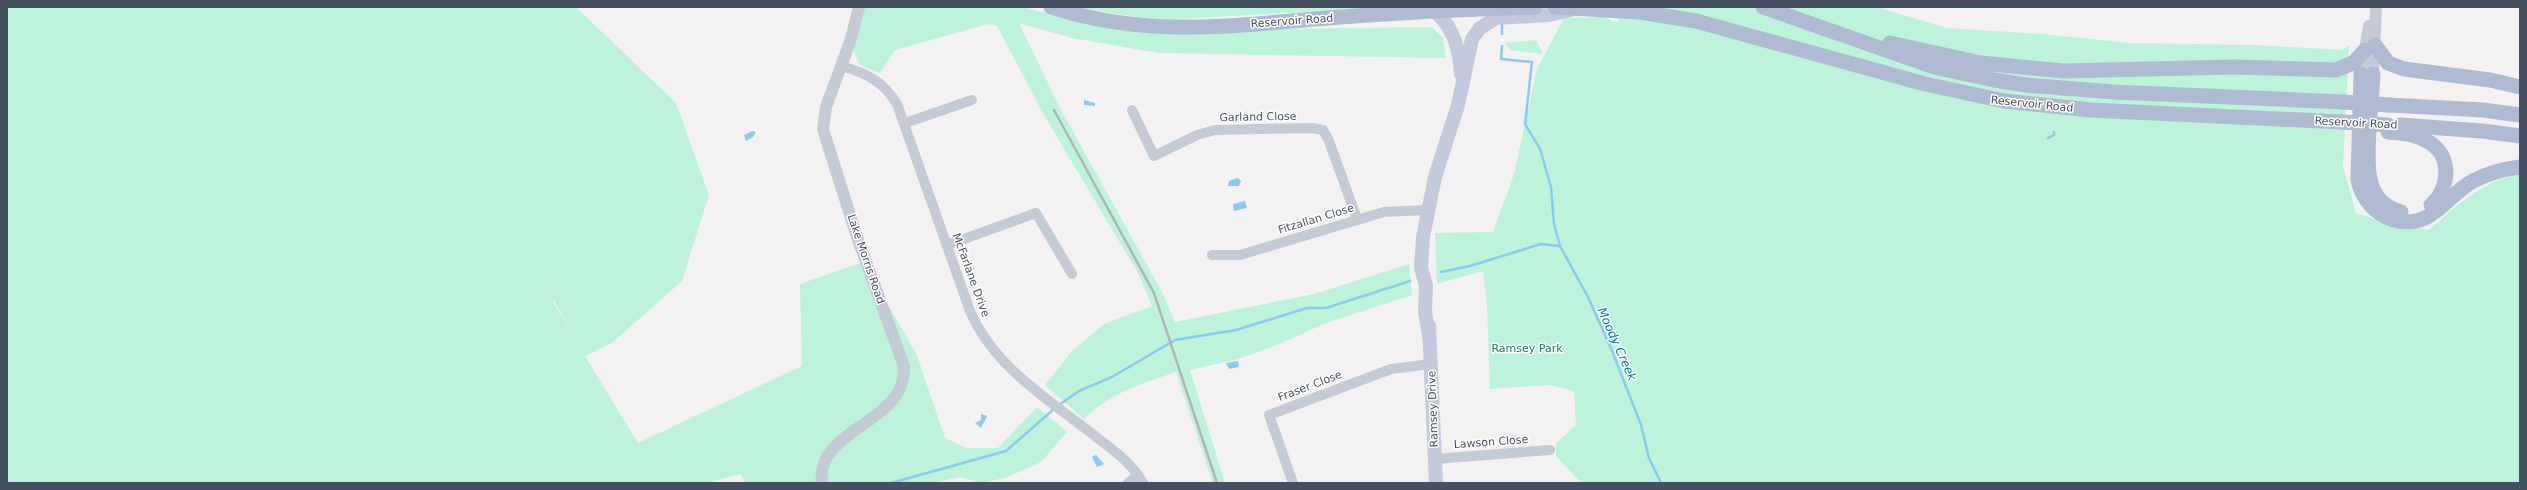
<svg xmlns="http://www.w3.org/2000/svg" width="2527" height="490" font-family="'DejaVu Sans',sans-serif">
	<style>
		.green { fill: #bdf3da; fill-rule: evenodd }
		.water { fill: #88cbf2 }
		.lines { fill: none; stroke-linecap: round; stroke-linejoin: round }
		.stream { stroke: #88cbf2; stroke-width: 2.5 }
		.minor { stroke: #c4cad6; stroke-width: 10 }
		.tertiary { stroke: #c4cad6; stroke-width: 12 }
		.secondary { stroke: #c2cadb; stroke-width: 14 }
		.primary { stroke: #afbbd1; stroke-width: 15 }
		.rail { stroke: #b2b4bb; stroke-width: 2.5 }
		.primary-bridge { stroke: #afbbd1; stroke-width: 15 }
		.labels { text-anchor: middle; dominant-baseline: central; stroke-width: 3; stroke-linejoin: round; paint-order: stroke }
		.street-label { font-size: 11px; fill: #475060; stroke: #fff }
		.park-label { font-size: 11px; fill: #11825b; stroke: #fff }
		.water-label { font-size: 12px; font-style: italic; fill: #0375b7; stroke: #fff }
	</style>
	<rect width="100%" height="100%" fill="#f3f1f1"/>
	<!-- green -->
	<g class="green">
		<path d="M7,7H576L676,103L709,195L682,281L613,342L585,356L638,443L802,366L800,284L863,262L916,353L945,438L967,448H998L1037,407L1067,432L1041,462L1008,477L983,483L960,477L931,483H746L740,474L707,483H7ZM553,299L576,340L553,302Z"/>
		<path d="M862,7H1022L1119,31L1432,27L1443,38L1446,58L1159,53L1072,38L1019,23L1060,108L1162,292L1175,322L1314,294L1409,264L1412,295L1326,323L1275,346L1238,359L1190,370L1225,483H1213L1176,372C1143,383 1108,394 1084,419L1045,385L1073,350L1104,324L1152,306L1138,273L1044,115L997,26L988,24L895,50L880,73L860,65L852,48L863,18Z"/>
		<path d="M1071,7H1393L1160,20Z"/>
		<path d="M1622,7H1877L1947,28L2042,34L2130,43L2255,45L2342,50L2349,46L2343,166L2356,213L2393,225L2429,230C2454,208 2485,178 2520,175V483H1581L1556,456V443L1576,425L1574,391L1549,385L1490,389L1487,305L1483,271L1437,284L1435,233L1493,232L1514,174L1537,69L1564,18L1606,17L1611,21L1618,22Z"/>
		<path d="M1536,40L1543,54L1510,50L1505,43Z"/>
	</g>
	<!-- water -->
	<g class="water">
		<path d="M1084,100L1095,103V106L1084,105Z"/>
		<path d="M753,131L756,132L753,137L746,141L744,135Z"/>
		<path d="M1238,178L1241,181L1239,186H1228L1229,181Z"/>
		<path d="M1245,201L1247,208L1234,211L1233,204Z"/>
		<path d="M1238,361L1239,367L1229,369L1226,363Z"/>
		<path d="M981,414L987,416L981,428L975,423L981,420Z"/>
		<path d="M1096,455L1104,464L1097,467L1092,457Z"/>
	</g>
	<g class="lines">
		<!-- stream -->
		<g class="stream">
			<path d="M1502,34V23"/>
			<path d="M1502,46L1501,59L1532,62L1525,124L1540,149L1551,187L1554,224L1560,246"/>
			<path d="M2048,138L2054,135V132"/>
			<path d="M1441,272L1470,266L1541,244L1560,246L1588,297L1612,351L1641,425L1649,458L1661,483"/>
			<path d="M1059,405L1079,391L1112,377L1175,340L1236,330L1307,308H1326L1410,281"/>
			<path d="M891,483L1006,451L1055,408"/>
		</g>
		<!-- minor -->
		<g class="minor">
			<path d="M841,66C866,73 883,81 897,104L970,311C994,367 1048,399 1095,436C1113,450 1132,463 1143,483"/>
			<path d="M1132,110L1154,156L1197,135L1215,130L1312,128L1323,130L1329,141L1357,219"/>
			<path d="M905,123L972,100"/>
			<path d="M947,245L1036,213L1072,274"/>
			<path d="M1212,255H1240L1384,212L1428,210"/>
			<path d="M1435,459L1550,450"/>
			<path d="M1128,483L1138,475"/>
			<path d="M1293,483L1269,415L1391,369L1431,364"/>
		</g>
		<!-- tertiary -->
		<g class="tertiary">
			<path d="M2361,74L2369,26"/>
			<path d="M2373,74L2376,7"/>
			<path d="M822,483C815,427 907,425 904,366L857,237L823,129L826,107L851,39L859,7"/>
		</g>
		<!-- secondary -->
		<g class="secondary">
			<path d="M1434,11C1453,25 1460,51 1461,74"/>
			<path d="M1429,326L1436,483"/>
			<path d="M1429,335L1425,312L1426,285L1421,268L1423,237L1435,177L1458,105L1472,39L1480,28L1496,18L1549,15L1571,10"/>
		</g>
		<!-- primary -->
		<g class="primary">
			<path d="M1051,7C1145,38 1230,26 1327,18C1396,13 1466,9 1535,7"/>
			<path d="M1555,7L1640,12L1696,21L1925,84L2004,101L2091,110L2342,122"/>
			<path d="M1763,7L1934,67L1994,80L2026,85L2113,92L2343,102"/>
			<path d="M1890,43L1981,63L2063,71L2233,67L2336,70L2353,63L2365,50"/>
			<path d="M2375,45L2388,63L2404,69L2490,80L2520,87"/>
			<path d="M2361,74L2358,179C2363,210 2397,232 2427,217C2444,208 2456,190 2473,181C2488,173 2504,169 2520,167"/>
			<path d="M2373,74C2372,101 2364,161 2371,183C2375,198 2386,208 2401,212"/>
			<path d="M2389,105L2483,110L2520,115"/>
			<path d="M2400,125L2482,131L2520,136"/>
			<path d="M2388,132C2402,133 2415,134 2427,141C2453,155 2450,188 2431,205"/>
		</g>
		<!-- rail -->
		<path class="rail" d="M1054,110L1154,293L1217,483"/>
		<!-- primary-bridge -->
		<g class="primary-bridge">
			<path d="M2343,102L2389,105"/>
			<path d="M2342,122L2388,125"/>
		</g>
	</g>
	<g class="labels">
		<!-- street labels -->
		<g class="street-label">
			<text transform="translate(1292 21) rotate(-4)">Reservoir Road</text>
			<text transform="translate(2032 104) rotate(6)">Reservoir Road</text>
			<text transform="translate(1258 117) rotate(-1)">Garland Close</text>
			<text transform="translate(2356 123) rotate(3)">Reservoir Road</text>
			<text transform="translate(1316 219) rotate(-17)">Fitzallan Close</text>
			<text transform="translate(866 259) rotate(71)">Lake Morris Road</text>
			<text transform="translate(971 275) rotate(70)">McFarlane Drive</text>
			<text transform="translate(1310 386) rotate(-21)">Fraser Close</text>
			<text transform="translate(1433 409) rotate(-92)">Ramsey Drive</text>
			<text transform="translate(1491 442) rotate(-4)">Lawson Close</text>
		</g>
		<!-- park labels -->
		<g class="park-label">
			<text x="1527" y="348">Ramsey Park</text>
		</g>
		<!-- water labels -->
		<g class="water-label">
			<text transform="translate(1617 344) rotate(66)">Moody Creek</text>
		</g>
	</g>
	<!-- border -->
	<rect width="2527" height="490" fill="none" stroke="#475060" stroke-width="16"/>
</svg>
